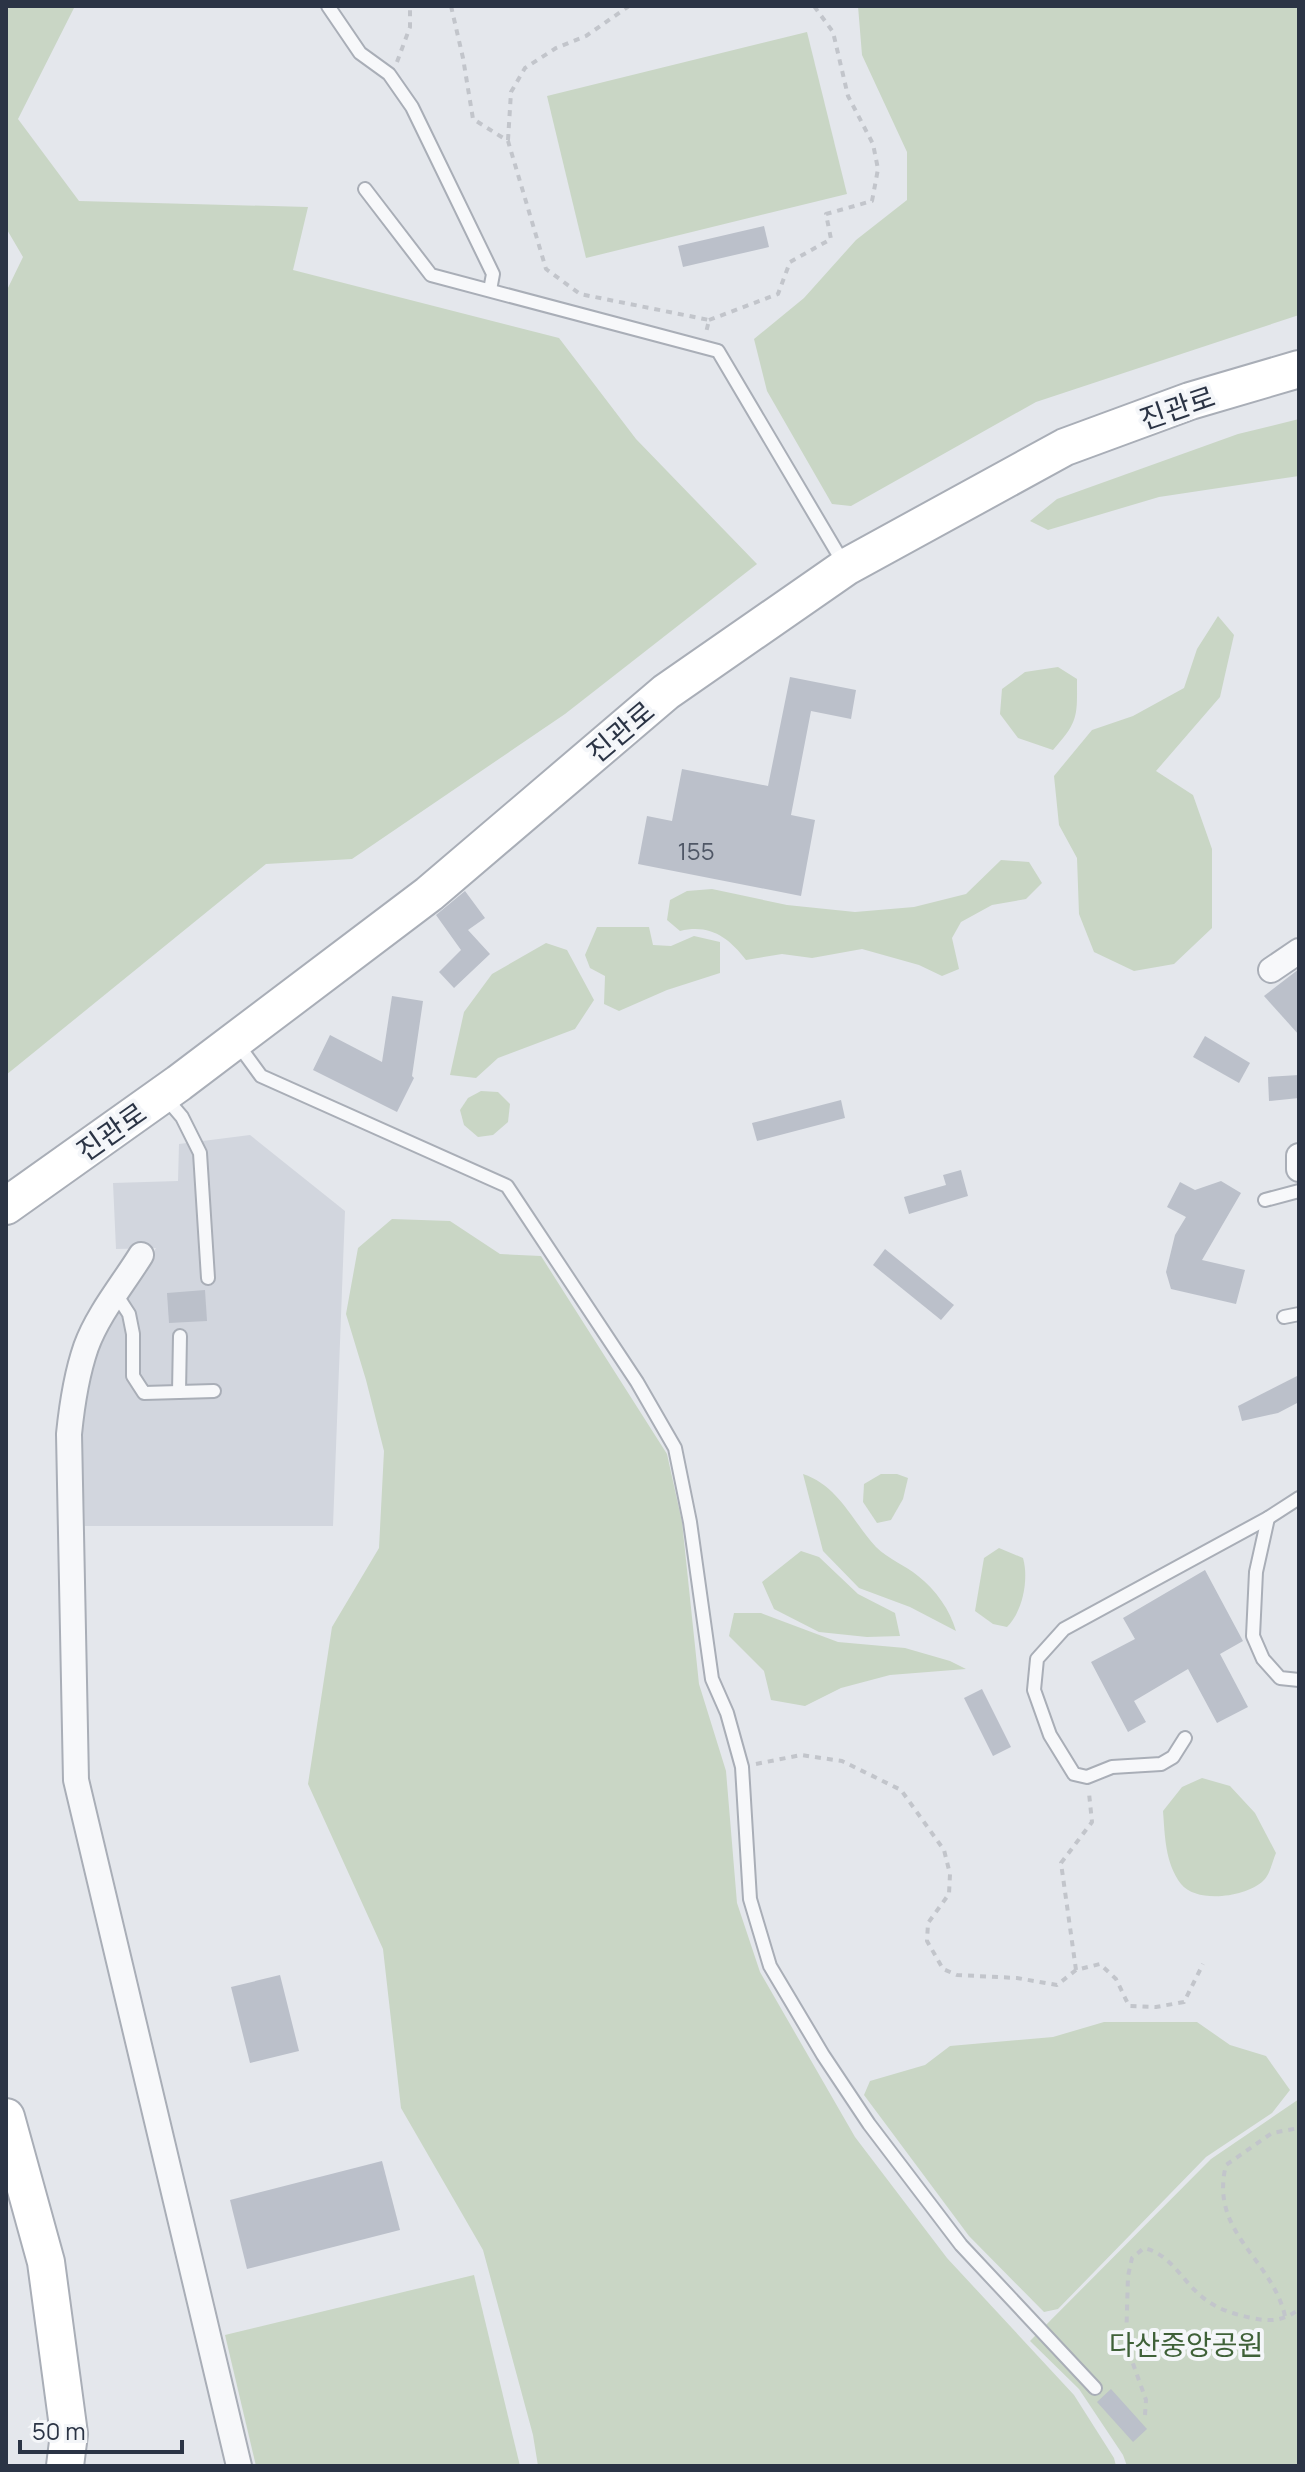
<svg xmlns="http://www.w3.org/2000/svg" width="1305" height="2472" font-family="Manrope,'Noto Sans KR',sans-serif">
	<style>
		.built { fill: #d2d6de }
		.green { fill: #c9d6c5 }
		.building { fill: #bbc0ca }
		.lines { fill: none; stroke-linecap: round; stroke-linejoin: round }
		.lane-casing { stroke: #a9aeb7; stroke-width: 16 }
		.street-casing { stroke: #a9aeb7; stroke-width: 28 }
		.secondary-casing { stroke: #a9aeb7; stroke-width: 40 }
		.path { stroke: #c2c5cb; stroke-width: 4; stroke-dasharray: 6 6; stroke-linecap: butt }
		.lane { stroke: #f7f8fa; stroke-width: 12 }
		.street { stroke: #f7f8fa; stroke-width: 24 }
		.secondary { stroke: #fff; stroke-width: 36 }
		.labels { text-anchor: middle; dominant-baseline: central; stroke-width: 8; stroke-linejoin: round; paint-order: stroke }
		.number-label { font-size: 24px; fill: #4f5766 }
		.street-label { font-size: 28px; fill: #2b3445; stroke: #f4f6f9 }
		.park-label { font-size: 28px; fill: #3f6138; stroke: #f4f6f9 }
	</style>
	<rect width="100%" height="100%" fill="#e4e7ec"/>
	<!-- built -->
	<path class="built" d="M250,1135L345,1211L333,1526H85L82,1437L88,1380L97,1349L109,1323L156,1248L116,1249L113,1183L178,1181L179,1144Z"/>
	<!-- green -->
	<g class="green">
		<path d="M9,6H75L18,119L79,201L308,207L293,270L559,338L636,439L757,564L565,714L352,859L266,864L6,1075V432L8,430L6,422V292L23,257L6,228V15Z"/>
		<path d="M858,6H1299V315L1036,402L851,506L832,504L767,391L754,339L804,298L856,240L907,200V152L862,55Z"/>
		<path d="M807,32L847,194L586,258L547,96Z"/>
		<path d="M1299,419V476L1159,497L1048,530L1030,521L1057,499L1238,434Z"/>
		<path d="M1218,616L1234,635L1220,697L1156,771L1193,795L1212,849V928L1174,964L1134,971L1094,952L1079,914L1077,858L1059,825L1054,776L1092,730L1133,716L1184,688L1197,649Z"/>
		<path d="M1058,667L1077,679C1077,716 1079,721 1053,750L1018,738L1000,714L1002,689L1025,672Z"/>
		<path d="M1001,860L1029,862L1042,883L1026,899L992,905L961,922L952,938L959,969L942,976L919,965L862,949L812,958L782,954L746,960C728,937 710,924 680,931L667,920L670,900L687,891L712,889L787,905L855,912L914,907L966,894Z"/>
		<path d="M597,927H649L653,945L671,946L694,936L720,942V973L667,990L619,1011L604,1004L605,976L590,968L585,955Z"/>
		<path d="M546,943L567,950L594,1000L575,1029L498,1058L476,1078L450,1075L464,1012L492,974Z"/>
		<path d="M481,1091L498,1092L510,1104L508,1122L493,1135L478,1137L464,1125L460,1110L468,1098Z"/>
		<path d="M392,1219L450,1221L500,1254L541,1256L667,1454L682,1522L699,1684L726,1771L737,1903L760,1972L855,2137L947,2258L1074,2395L1114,2458L1116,2466H538L533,2435L483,2250L401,2108L383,1949L308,1784L332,1627L379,1548L384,1451L366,1380L346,1314L358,1248Z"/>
		<path d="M803,1474C839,1486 852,1521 876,1547C888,1559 905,1565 918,1576C936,1590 950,1610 956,1631L910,1607L859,1588L823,1551Z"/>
		<path d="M881,1474H897L908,1478L903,1499L891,1520L877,1523L863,1502L864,1484Z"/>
		<path d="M999,1548L1023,1558C1029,1579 1023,1611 1007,1627L993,1624L975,1611L984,1558Z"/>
		<path d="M801,1551L819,1557L858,1594L895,1613L900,1636L867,1637L819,1632L774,1609L762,1582Z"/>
		<path d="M734,1613H761L838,1642L905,1648L950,1661L966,1669L890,1675L841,1688L805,1706L771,1700L764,1671L729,1636Z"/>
		<path d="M1202,1778L1230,1786L1255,1813L1276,1853C1272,1862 1270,1875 1263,1881C1246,1897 1197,1904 1181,1884C1165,1863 1165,1836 1163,1811L1182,1787Z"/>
		<path d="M1104,2022H1197L1230,2045L1266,2056L1290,2090L1272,2113L1206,2157L1058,2309L1044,2312L969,2236L864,2095L870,2081L925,2065L950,2046L1053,2037Z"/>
		<path d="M1299,2099V2466H1127L1123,2455L1079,2389L1030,2341L1211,2159Z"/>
		<path d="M474,2275L520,2466H256L225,2335Z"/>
	</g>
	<!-- building -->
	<g class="building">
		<path d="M764,226L769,247L683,267L678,246Z"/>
		<path d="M790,677L856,690L851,719L811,711L791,815L815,820L801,896L638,864L647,816L672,821L682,769L768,786Z"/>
		<path d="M465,891L485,918L468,930L490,954L454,988L439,972L461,950L436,915Z"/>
		<path d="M1299,969V1035L1264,996Z"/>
		<path d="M392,996L423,1001L412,1076L414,1078L397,1112L313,1070L330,1035L382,1062Z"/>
		<path d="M1205,1036L1250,1063L1239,1083L1193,1057Z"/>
		<path d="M1299,1075V1098L1269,1101L1268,1077Z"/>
		<path d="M841,1100L845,1118L757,1141L752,1123Z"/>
		<path d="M961,1170L968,1196L909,1214L904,1197L946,1185L943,1175Z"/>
		<path d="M1221,1181L1241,1193L1202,1260L1245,1270L1236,1304L1171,1289L1166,1272L1175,1235L1186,1217L1167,1207L1180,1182L1195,1190Z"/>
		<path d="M885,1249L954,1305L941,1320L873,1265Z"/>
		<path d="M205,1290L207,1321L169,1323L167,1293Z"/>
		<path d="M1299,1375V1402L1278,1413L1242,1421L1238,1406Z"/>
		<path d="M1205,1570L1243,1641L1220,1654L1248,1707L1217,1723L1188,1669L1134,1701L1146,1722L1128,1732L1091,1662L1135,1639L1123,1618Z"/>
		<path d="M982,1689L1011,1747L993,1756L964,1698Z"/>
		<path d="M280,1975L299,2051L250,2063L231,1987Z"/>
		<path d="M382,2161L400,2230L247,2269L230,2200Z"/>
		<path d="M1111,2389L1147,2429L1133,2442L1097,2402Z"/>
	</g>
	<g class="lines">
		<!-- lane casing -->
		<g class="lane-casing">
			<g id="lane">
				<path d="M328,6L360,53L389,74L412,107L493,274L490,290"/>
				<path d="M365,189L431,275L718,351L844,564"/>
				<path d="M237,1043L261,1076L507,1186L637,1382L675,1448L690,1522L712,1679L727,1713L742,1767L750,1899L770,1966L823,2055L869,2124L961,2245L1095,2388"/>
				<path d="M165,1097L182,1117L200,1153L208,1278"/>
				<path d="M1265,1200L1299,1191"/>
				<path d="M116,1294L129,1314L133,1334V1376L144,1393L214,1391"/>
				<path d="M1284,1317L1299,1314"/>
				<path d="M179,1392L180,1336"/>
				<path d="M1268,1518L1256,1572L1253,1636L1263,1659L1280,1678L1299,1680"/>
				<path d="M1185,1738L1173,1757L1161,1764L1112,1767L1087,1777L1074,1774L1050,1735L1034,1690L1037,1659L1064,1629L1268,1518L1299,1498"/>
			</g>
		</g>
		<!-- street casing -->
		<g class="street-casing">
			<g id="street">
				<path d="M1271,970L1299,951"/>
				<path d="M1299,1156V1169"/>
				<path d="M141,1255C123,1284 98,1314 86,1347C76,1376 72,1404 69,1434L76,1780L239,2466"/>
			</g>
		</g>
		<!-- secondary casing -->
		<g class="secondary-casing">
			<g id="secondary">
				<path d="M6,1206L179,1083L429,894L666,692L846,567L1065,447L1190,401L1299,369"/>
				<path d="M6,2117L46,2262L69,2434L65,2466"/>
			</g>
		</g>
		<!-- path -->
		<g class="path">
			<path d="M451,6L463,58L473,119L508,141L546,269L580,294L709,320L706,333"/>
			<path d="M397,62L410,27V6"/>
			<path d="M508,140L511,92L525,68L556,48L586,36L629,6"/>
			<path d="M709,320L778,294L790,262L831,239L826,214L872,201L878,169L873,144L848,96L833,32L814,6"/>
			<path d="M756,1764L801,1755L842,1761L901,1790L944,1850L950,1874L949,1894L928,1923L927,1941L943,1969L957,1975L1017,1978L1057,1985L1076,1970L1100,1964L1116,1979L1129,2006L1156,2007L1184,2002L1203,1964"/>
			<path d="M1076,1970L1061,1863L1092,1822L1089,1793"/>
			<path d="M1285,2316C1271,2257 1209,2233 1226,2165L1272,2133L1299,2128"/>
			<path d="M1145,2415L1146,2400L1126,2344L1128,2276L1132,2258L1144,2248C1170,2254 1182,2280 1201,2296C1216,2309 1233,2314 1252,2318C1270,2322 1284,2321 1299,2309"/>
		</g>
		<!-- lane -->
		<use href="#lane" class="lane"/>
		<!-- street -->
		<use href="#street" class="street"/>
		<!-- secondary -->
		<use href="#secondary" class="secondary"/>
	</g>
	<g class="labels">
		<!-- number labels -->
		<g class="number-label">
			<text x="696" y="850">155</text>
		</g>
		<!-- street labels -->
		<g class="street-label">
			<text transform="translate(1177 407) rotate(-19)">진관로</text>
			<text transform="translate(620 731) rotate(-40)">진관로</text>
			<text transform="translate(111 1131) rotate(-35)">진관로</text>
		</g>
		<!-- park labels -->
		<g class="park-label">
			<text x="1186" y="2344">다산중앙공원</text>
		</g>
	</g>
	<!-- border -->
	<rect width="1305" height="2472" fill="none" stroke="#2b3445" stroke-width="16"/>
	<!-- scale -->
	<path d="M20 2440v12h162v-12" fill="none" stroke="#2b3445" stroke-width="4"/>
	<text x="32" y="2440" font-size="24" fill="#2b3445" stroke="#f4f6f9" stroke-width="6" paint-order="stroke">50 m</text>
</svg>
